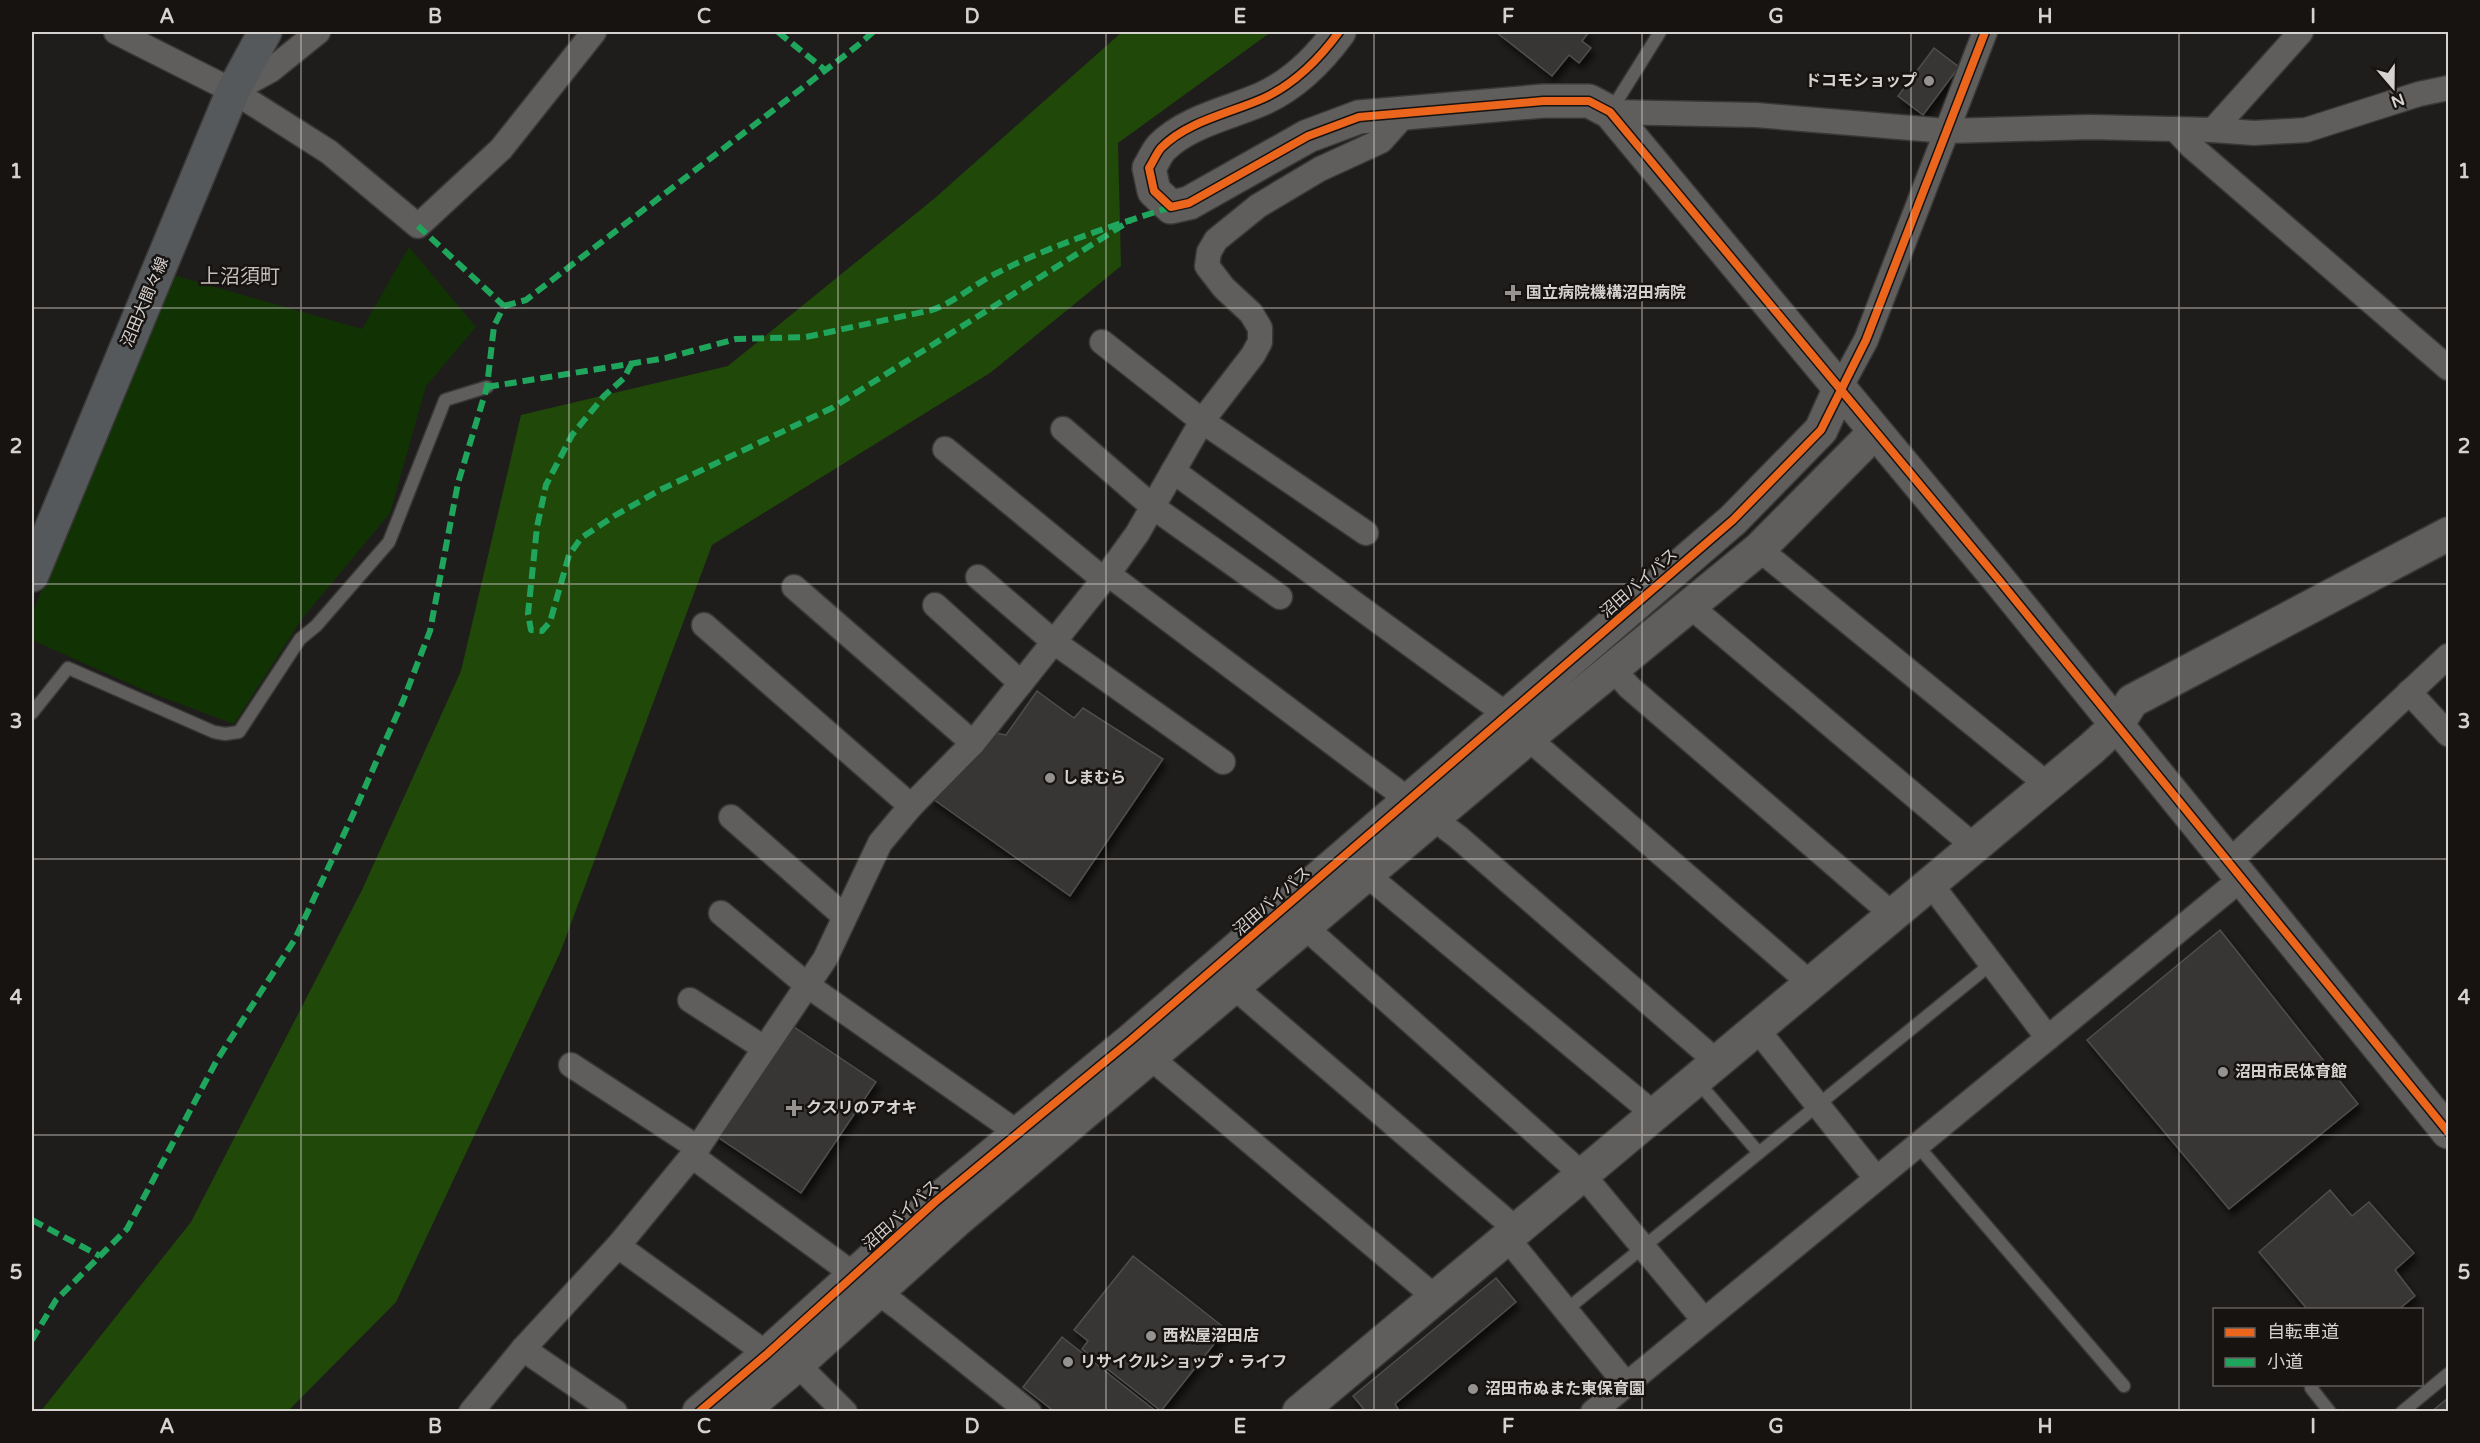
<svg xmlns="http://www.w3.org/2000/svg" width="2480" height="1443" font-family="'Varela Round','Noto Sans JP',sans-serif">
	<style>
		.green { fill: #113304 }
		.forest { fill: #1f4809 }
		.building { fill: #373636; stroke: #4f4d4d; stroke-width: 1.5; filter: url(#shadow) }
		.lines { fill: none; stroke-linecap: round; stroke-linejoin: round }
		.lane-casing { stroke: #393836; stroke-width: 15 }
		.street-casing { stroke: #393836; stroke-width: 27 }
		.secondary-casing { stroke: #393836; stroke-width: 36 }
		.primary-casing { stroke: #393836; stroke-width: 36 }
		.lane { stroke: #5f5e5c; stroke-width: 12 }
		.street { stroke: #5f5e5c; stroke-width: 24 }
		.secondary { stroke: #5f5e5c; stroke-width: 33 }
		.primary { stroke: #56595c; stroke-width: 33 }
		.quiet { stroke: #20a55d; stroke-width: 6; stroke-dasharray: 12 6; stroke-linecap: butt }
		.cycleway-casing { stroke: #171311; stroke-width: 11 }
		.cycleway { stroke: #eb651d; stroke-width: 8 }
		.grid { fill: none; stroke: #d5d2d0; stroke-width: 1.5; stroke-opacity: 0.55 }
		.poi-dot { fill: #959391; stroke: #171311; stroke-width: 2 }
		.labels { text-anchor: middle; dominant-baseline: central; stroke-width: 5; stroke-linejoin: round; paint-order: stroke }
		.poi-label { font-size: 16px; font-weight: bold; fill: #d5d2d0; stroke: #171311; text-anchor: start }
		.street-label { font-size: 16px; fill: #d5d2d0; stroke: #171311 }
		.quarter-label { font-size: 20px; fill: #c5bfbc; stroke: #171311 }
		.neatline { fill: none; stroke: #d5d2d0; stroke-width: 2 }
		.grid-label { font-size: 20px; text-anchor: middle; font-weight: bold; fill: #d5d2d0 }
	</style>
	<defs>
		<filter id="shadow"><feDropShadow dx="3.5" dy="6" stdDeviation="3" flood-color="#0009"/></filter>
	</defs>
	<rect width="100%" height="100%" fill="#1f1d1b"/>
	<!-- green -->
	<path class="green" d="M409,247L476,327L426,386L390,513L302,619L234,724L146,691L32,640V614L170,274L362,329Z"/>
	<!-- forest -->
	<path class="forest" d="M1122,32H1271L1118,143L1121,266L990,373L712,545L560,953L396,1302L288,1411H41L191,1222L362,890L461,671L521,415L728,366L935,198Z"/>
	<!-- building -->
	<g class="building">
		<path d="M1496,32H1589L1582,41L1591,48L1579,63L1569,55L1552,76Z"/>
		<path d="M1934,48L1959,67L1923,115L1898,96Z"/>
		<path d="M1037,691L1074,718L1083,708L1163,759L1070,896L930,797L996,733L1006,735Z"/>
		<path d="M2220,930L2358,1104L2229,1209L2087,1040Z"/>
		<path d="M788,1023L876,1082L801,1193L713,1134Z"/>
		<path d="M2330,1190L2352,1216L2369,1202L2414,1253L2395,1270L2415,1296L2398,1310H2308L2259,1252Z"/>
		<path d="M1133,1256L1226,1329L1161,1411L1082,1349L1088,1341L1074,1330Z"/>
		<path d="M1496,1278L1516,1302L1395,1404L1400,1412H1366L1353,1396Z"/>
		<path d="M1062,1337L1157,1412H1055L1023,1387Z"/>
		<path d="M2448,1398V1412H2431Z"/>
	</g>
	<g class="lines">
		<!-- lane casing -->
		<g class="lane-casing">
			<g id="lane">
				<path d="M1610,112L1660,32"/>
				<path d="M32,713L68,668L214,732L225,734L239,732L300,639L316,626L389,542L445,400L487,387"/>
				<path d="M1697,1081L1759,1153"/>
				<path d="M1917,1145L2124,1386"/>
				<path d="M1566,1310L1991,964"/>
				<path d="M2311,1388L2330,1412"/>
				<path d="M2402,1412L2448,1374"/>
			</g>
		</g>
		<!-- street casing -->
		<g class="street-casing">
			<g id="street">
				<path d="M116,32L233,91L329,152L418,226L501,149L594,32"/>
				<path d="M233,91L271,70L318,32"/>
				<path d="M1610,112L1756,115L1947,131L2090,127L2213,130L2254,133L2306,130L2419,94L2448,88"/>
				<path d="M2175,129L2192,147L2448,368"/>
				<path d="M2213,130L2301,32"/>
				<path d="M1102,342L1202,421L1366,533"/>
				<path d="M1839,390L1866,340L1985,32"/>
				<path d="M1063,429L1153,507L1280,597"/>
				<path d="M945,449L1103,579"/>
				<path d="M1173,471L1507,715"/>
				<path d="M1759,549L2048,785"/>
				<path d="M1108,574L1458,837L1716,1061"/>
				<path d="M978,577L1054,642L1223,762"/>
				<path d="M794,587L973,743"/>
				<path d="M935,605L1021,683"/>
				<path d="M1690,606L1974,846"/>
				<path d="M704,625L911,806"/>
				<path d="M1613,669L1629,687L1892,914"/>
				<path d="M2409,692L2448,734"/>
				<path d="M1528,738L1810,983"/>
				<path d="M731,817L844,916"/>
				<path d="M2228,863L2448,656"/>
				<path d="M1367,875L1654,1114"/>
				<path d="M1930,883L2048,1038"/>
				<path d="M721,913L807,985L1018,1133"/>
				<path d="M1305,927L1583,1175L1704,1320"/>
				<path d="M1234,987L1517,1230"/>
				<path d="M690,1000L764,1048"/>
				<path d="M1756,1028L1876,1178"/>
				<path d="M1151,1058L1436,1298"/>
				<path d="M571,1065L698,1148"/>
				<path d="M692,1156L898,1307L1029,1412"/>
				<path d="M1507,1238L1626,1384"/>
				<path d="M618,1246L767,1354"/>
				<path d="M523,1349L615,1412"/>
				<path d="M797,1364L845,1412"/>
				<path d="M471,1412L523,1349L618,1246L692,1156L825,959L880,843L911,806L973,743L1108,574L1137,534L1202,421L1253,355L1260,342V328L1251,313L1224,288L1207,266L1209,252L1216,240L1258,206L1320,169L1381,141L1407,112"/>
				<path d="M1593,1412L2241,879"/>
			</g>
		</g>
		<!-- secondary casing -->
		<g class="secondary-casing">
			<g id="secondary">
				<path d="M1339,32C1320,58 1294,84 1264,98C1231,113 1187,121 1161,148C1156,154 1153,162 1149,168L1154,191L1171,207L1189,203L1308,136L1359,117L1543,101H1589L1610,112L1999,580L2448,1132"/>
				<path d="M699,1412L767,1354L935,1202L1131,1040L1733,520L1821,430L1839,390"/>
				<path d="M741,1412L791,1370L956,1221L1528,738L1759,549L1875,432"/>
				<path d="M1299,1412L2091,749L2117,725L2132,701L2448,534"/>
			</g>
		</g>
		<!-- primary casing -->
		<g class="primary-casing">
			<path id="primary" d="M32,575L233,91L265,32"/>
		</g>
		<!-- lane -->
		<use href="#lane" class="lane"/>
		<!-- street -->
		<use href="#street" class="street"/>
		<!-- secondary -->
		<use href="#secondary" class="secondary"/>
		<!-- primary -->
		<use href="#primary" class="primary"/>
		<!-- quiet -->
		<g class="quiet">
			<path d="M778,32L825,70"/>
			<path d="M504,306L526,300L857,46L873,32"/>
			<path d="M632,363L624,378L604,396L572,435L546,485L537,527L528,614L531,630L542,631L550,622L569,555L581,538L614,516L660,490L832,408L1131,220"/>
			<path d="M487,387L666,358L736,339L806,337L932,310C955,302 973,285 995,274C1051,245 1112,226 1171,207"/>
			<path d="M32,1220L100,1256"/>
			<path d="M32,1340L56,1300L127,1229L217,1060L295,939L351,819L403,701L430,631L458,483L487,387L494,326L504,306L418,226"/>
		</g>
		<!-- cycleway casing -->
		<g class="cycleway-casing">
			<g id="cycleway">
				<path d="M1339,32C1320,58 1294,84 1264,98C1231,113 1187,121 1161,148C1156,154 1153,162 1149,168L1154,191L1171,207L1189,203L1308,136L1359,117L1543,101H1589L1610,112L1999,580L2448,1132"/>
				<path d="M699,1412L767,1354L935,1202L1131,1040L1733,520L1821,430L1866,340L1985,32"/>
			</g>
		</g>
		<!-- cycleway -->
		<use href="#cycleway" class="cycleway"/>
	</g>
	<!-- grid -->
	<path class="grid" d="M301,32V1412M569,32V1412M838,32V1412M1106,32V1412M1374,32V1412M1642,32V1412M1911,32V1412M2179,32V1412M32,308H2448M32,584H2448M32,859H2448M32,1135H2448"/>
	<!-- markers -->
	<g class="poi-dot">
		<circle cx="1929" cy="81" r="6"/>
		<path d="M1510 284h6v6h6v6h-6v6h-6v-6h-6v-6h6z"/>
		<circle cx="1050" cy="778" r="6"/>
		<circle cx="2223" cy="1072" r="6"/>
		<path d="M791 1099h6v6h6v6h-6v6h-6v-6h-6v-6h6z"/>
		<circle cx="1151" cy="1336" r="6"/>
		<circle cx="1068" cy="1362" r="6"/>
		<circle cx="1473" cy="1389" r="6"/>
	</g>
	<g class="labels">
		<!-- poi labels -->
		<g class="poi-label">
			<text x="1917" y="81" text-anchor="end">ドコモショップ</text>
			<text x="1526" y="293">国立病院機構沼田病院</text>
			<text x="1062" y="778">しまむら</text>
			<text x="2235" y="1072">沼田市民体育館</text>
			<text x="806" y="1108">クスリのアオキ</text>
			<text x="1163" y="1336">西松屋沼田店</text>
			<text x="1080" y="1362">リサイクルショップ・ライフ</text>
			<text x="1485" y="1389">沼田市ぬまた東保育園</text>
		</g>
		<!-- street labels -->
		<g class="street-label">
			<text transform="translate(145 302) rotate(-67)">沼田大間々線</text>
			<text transform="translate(1639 583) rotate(-41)">沼田バイパス</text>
			<text transform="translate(1272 901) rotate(-41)">沼田バイパス</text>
			<text transform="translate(901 1215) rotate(-42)">沼田バイパス</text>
		</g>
		<!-- quarter labels -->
		<g class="quarter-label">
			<text x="240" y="277">上沼須町</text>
		</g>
	</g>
	<!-- border -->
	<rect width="2480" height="1443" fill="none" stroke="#171311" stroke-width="66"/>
	<!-- legend -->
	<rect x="2213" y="1308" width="210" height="78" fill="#171311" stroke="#635f5d" stroke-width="1.5"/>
	<rect x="2225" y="1328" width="30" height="9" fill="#eb651d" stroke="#635f5d" stroke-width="1.5"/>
	<text x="2267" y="1338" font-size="18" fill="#d5d2d0">自転車道</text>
	<rect x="2225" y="1358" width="30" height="9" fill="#20a55d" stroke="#635f5d" stroke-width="1.5"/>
	<text x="2267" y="1368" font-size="18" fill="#d5d2d0">小道</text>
	<!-- north arrow -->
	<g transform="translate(2393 87) rotate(160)" stroke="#171311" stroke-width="4.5" paint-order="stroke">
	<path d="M0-4.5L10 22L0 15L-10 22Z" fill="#d5d2d0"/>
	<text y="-9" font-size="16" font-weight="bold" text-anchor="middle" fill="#d5d2d0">N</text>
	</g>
	<rect x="33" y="33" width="2414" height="1377" class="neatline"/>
	<g class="grid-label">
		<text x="167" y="23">A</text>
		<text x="435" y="23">B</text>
		<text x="704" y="23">C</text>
		<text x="972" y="23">D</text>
		<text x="1240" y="23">E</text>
		<text x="1508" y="23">F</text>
		<text x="1776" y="23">G</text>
		<text x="2045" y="23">H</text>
		<text x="2313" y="23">I</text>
		<text x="16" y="178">1</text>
		<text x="2464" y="178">1</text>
		<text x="16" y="453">2</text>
		<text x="2464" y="453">2</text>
		<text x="16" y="728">3</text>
		<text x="2464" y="728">3</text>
		<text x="16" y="1004">4</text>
		<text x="2464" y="1004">4</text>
		<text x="16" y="1279">5</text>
		<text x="2464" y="1279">5</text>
		<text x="167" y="1433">A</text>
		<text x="435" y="1433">B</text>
		<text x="704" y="1433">C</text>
		<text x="972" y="1433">D</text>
		<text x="1240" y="1433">E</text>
		<text x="1508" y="1433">F</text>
		<text x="1776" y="1433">G</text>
		<text x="2045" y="1433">H</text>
		<text x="2313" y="1433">I</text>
	</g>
</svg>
